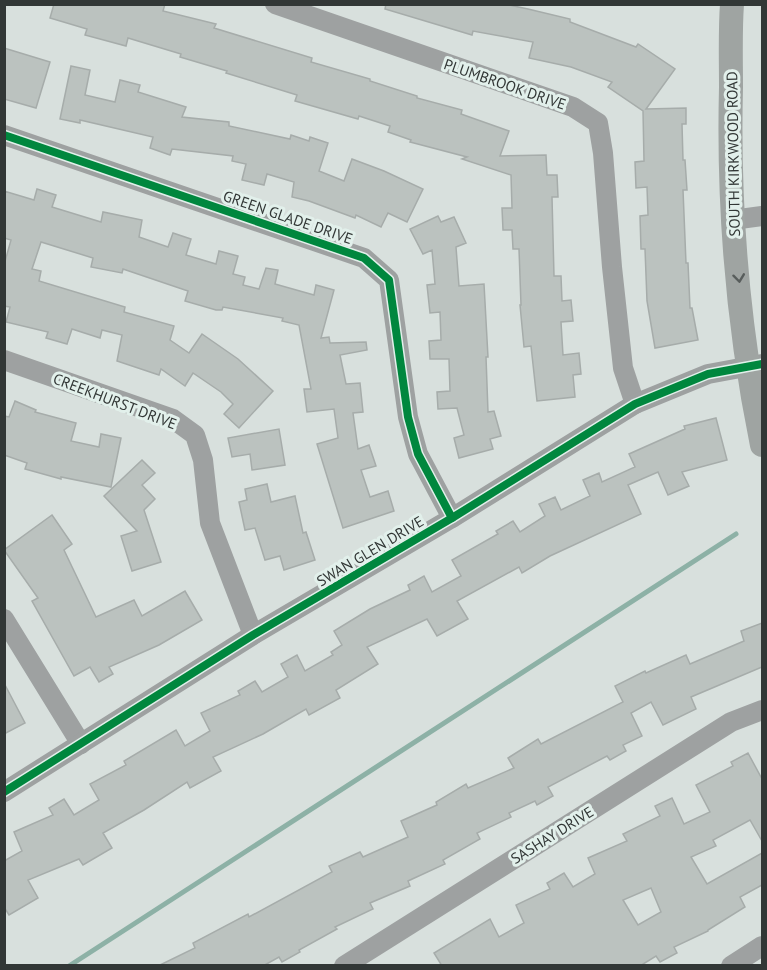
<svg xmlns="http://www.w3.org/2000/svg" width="767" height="970" font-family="'PT Sans',sans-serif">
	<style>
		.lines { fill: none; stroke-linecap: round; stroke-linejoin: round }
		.stream { stroke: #8db1a6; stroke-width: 5 }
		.building { fill: #bbc2bf; stroke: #a6acaa; stroke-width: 1.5; fill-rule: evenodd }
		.minor { stroke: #9ea1a1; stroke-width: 20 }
		.major { stroke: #9fa4a2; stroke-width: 24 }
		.cycleway-casing { stroke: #e2f0eb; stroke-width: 11 }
		.cycleway { stroke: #00873e; stroke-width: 8 }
		.oneway { stroke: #585d5c }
		.labels { text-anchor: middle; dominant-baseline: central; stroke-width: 6; stroke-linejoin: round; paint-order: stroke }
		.street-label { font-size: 15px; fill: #323736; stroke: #e2f0eb }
	</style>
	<rect width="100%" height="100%" fill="#d8e0dd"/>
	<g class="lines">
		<!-- stream -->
		<path class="stream" d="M69,966L736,534"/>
	</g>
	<!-- building -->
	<g class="building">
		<path d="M54,4H165L163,11L216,24L214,28L312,58L311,62L370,79V81L417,96V98L462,110L461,114L509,131L500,156L546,155L547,175H557L558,197H552L554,276H561L562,301L571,300L573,321L561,322L563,355L579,353L581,374L573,375L575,397L537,401L531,346L524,347L520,305H521L519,249H513L512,230H503L502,208H512L511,175L462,159L467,157L410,142L411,140L388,132L390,126L359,116L358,119L295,101L297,95L226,73L227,71L180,57L181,54L128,38L126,46L85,35L87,29L50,18Z"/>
		<path d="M386,4H504L528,9L570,19V22L636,47L638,44L675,69L646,109L686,108V124H682L683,160H685L687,190H683L686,263H688L690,308H692L698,340L655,348L647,301L645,249H641L640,216L648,215L647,187L636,188L635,162L644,161L643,111L608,87L612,82L571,67L529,58L533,42L473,31L472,35L385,9Z"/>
		<path d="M4,48L50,62L36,108L4,99Z"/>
		<path d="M71,66L90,70L85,95L115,102L120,80L140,85L138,92L186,107L182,117L229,122V126L290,139L291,135L309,141L310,137L328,143L319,171L344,181L352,159L384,171L423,189L407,222L388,213L381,227L356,215L355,218L309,201L292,197L294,182L267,174L264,185L242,180L246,164L232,161L233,156L172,149L170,155L150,148L153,137L80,120V123L60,119Z"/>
		<path d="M37,189L56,195L52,207L101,222L103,212L142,220L139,237L168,247L173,233L191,239L186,255L216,264L219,251L238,256L233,274L245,277L243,285L259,289L266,268L278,270L275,284L314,295L316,285L334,290L321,338L329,337L330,343L366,342L367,350L340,355L346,384L360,383L363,412L353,413L358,449L369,445L376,466L361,470L370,497L388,491L394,511L343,528L317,444L338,438L334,409L307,412L304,389H311L299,325L282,321L283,318L223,307L222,310H216L185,301L188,291L123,269L122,273L91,267L93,258L41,242L32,269L41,271L39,281L125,307L124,312L174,326L170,340L189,353L202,334L238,359L273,391L239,428L224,414L233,404L221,392L193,373L185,386L161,369L159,375L117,361L122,335L102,330L100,338L72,329L67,344L46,338L48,332L6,322L10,307L4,306V265L11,240L4,238V191L34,200Z"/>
		<path d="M438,216L441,222L454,217L466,243L456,247L459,286L484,284L488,357H486L488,412L494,411L501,436L490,439L493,449L459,458L454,438L464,435L457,408L438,409L437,392L450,391L449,359H430L429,341L441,340L440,312L430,313L427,285L435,284L432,250L423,254L410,229Z"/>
		<path d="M15,401L36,410L35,412L76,423L71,441L99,447L101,434L121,438L111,487L61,477V479L25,469L27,463L4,455V416L9,417Z"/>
		<path d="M716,418L727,460L682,472L689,486L668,495L658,472L628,485L641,514L550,556L522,573L519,567L457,601L468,619L437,636L427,619L367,647L378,664L336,690L340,698L309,715L306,709L263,734L213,757L221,771L190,788L187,782L144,810L103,833L112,848L83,865L79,859L28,880L38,898L9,915L4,907V861L22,851L14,832L53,815L49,808L64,799L74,815L99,800L90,784L126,765L124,761L176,730L185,746L210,731L201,713L240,695L238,691L255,681L262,692L288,677L281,664L297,655L305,671L333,655L331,652L342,645L334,631L370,609L410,590L408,585L424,576L432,592L461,576L452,560L498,534L496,531L513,521L520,532L545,516L539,504L555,497L561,510L590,496L583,480L599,473L602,482L635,467L629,454L685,429L684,426Z"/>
		<path d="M279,429L285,465L252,470L250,454L232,457L228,438Z"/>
		<path d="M142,460L155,473L142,485L155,499L144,510L161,562L132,571L121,536L137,531L104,496Z"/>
		<path d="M267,484L271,502L295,496L303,533L306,532L315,560L284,570L280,556L265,560L255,528L245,530L239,502L247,500L245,489Z"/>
		<path d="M52,515L72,544L64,550L96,617L134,600L142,616L185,591L202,620L159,645L109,667L113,674L99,682L90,667L74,676L32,601L38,598L4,550Z"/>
		<path d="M762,623V667L691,697L696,709L663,725L651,702L631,713L642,736L623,745L626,751L610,760L607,756L548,787L553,796L537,805L535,801L509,813L511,817L477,833L480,839L443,860L445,864L408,881L410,886L370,903L373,909L335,927L337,929L299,950L300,952L282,962L279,957L263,966H158L195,948L193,943L248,914L249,917L332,872L329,866L360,852L363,857L408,837L401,821L437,805L436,802L466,784L468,788L514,768L508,758L538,739L541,744L623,702L615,686L645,671L646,673L686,655L690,664L744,641L741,631Z"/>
		<path d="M4,683L25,723L4,734Z"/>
		<path d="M748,753L762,779V841L750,820L713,840L716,846L691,857L707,884L762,853V885L740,897L745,907L708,930V931L674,947L677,953L660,962L656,956L640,966H442L434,953L490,919L499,937L524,923L516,905L550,889L547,883L564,873L573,887L595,874L588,858L627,841L623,834L660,816L655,806L672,798L684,824L710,812L696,785L733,766L731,762ZM651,888L661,912L638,925L623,900Z"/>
	</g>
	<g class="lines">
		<!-- minor -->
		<g class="minor">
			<path d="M275,4L573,107L598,123L603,153L612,267L623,368L635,404"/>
			<path d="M4,135L364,258L389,280L408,417L418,454L452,518"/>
			<path d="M732,220L762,216"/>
			<path d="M4,360L173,419L195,435L203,460L210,523L253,635"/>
			<path d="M4,619L81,744"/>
			<path d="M4,792L253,635L452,518L635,404L708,374L762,364"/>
			<path d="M344,966L731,722L762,710"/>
			<path d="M731,966L762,946"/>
		</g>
		<!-- major -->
		<path class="major" d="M732,4C730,31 731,59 731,87C728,206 738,328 762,445"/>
		<!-- cycleway casing -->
		<g class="cycleway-casing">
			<g id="cycleway">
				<path d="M4,135L364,258L389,280L408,417L418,454L452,518"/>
				<path d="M4,792L253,635L452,518L635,404L708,374L762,364"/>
			</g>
		</g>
		<!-- cycleway -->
		<use href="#cycleway" class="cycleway"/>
	</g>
	<!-- one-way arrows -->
	<defs><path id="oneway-chevron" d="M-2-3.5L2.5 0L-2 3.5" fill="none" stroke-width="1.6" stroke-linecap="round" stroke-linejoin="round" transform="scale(1.5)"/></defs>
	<use class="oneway" href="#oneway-chevron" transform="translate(739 278) rotate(83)"/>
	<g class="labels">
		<!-- street labels -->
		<g class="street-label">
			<text transform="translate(505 84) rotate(19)">PLUMBROOK DRIVE</text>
			<text transform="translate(733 154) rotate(-91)">SOUTH KIRKWOOD ROAD</text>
			<text transform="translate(288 217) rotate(19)">GREEN GLADE DRIVE</text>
			<text transform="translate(115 401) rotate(21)">CREEKHURST DRIVE</text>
			<text transform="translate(370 551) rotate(-31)">SWAN GLEN DRIVE</text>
			<text transform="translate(552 835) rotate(-32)">SASHAY DRIVE</text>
		</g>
	</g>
	<!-- border -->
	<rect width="767" height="970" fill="none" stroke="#323736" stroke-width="12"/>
</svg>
